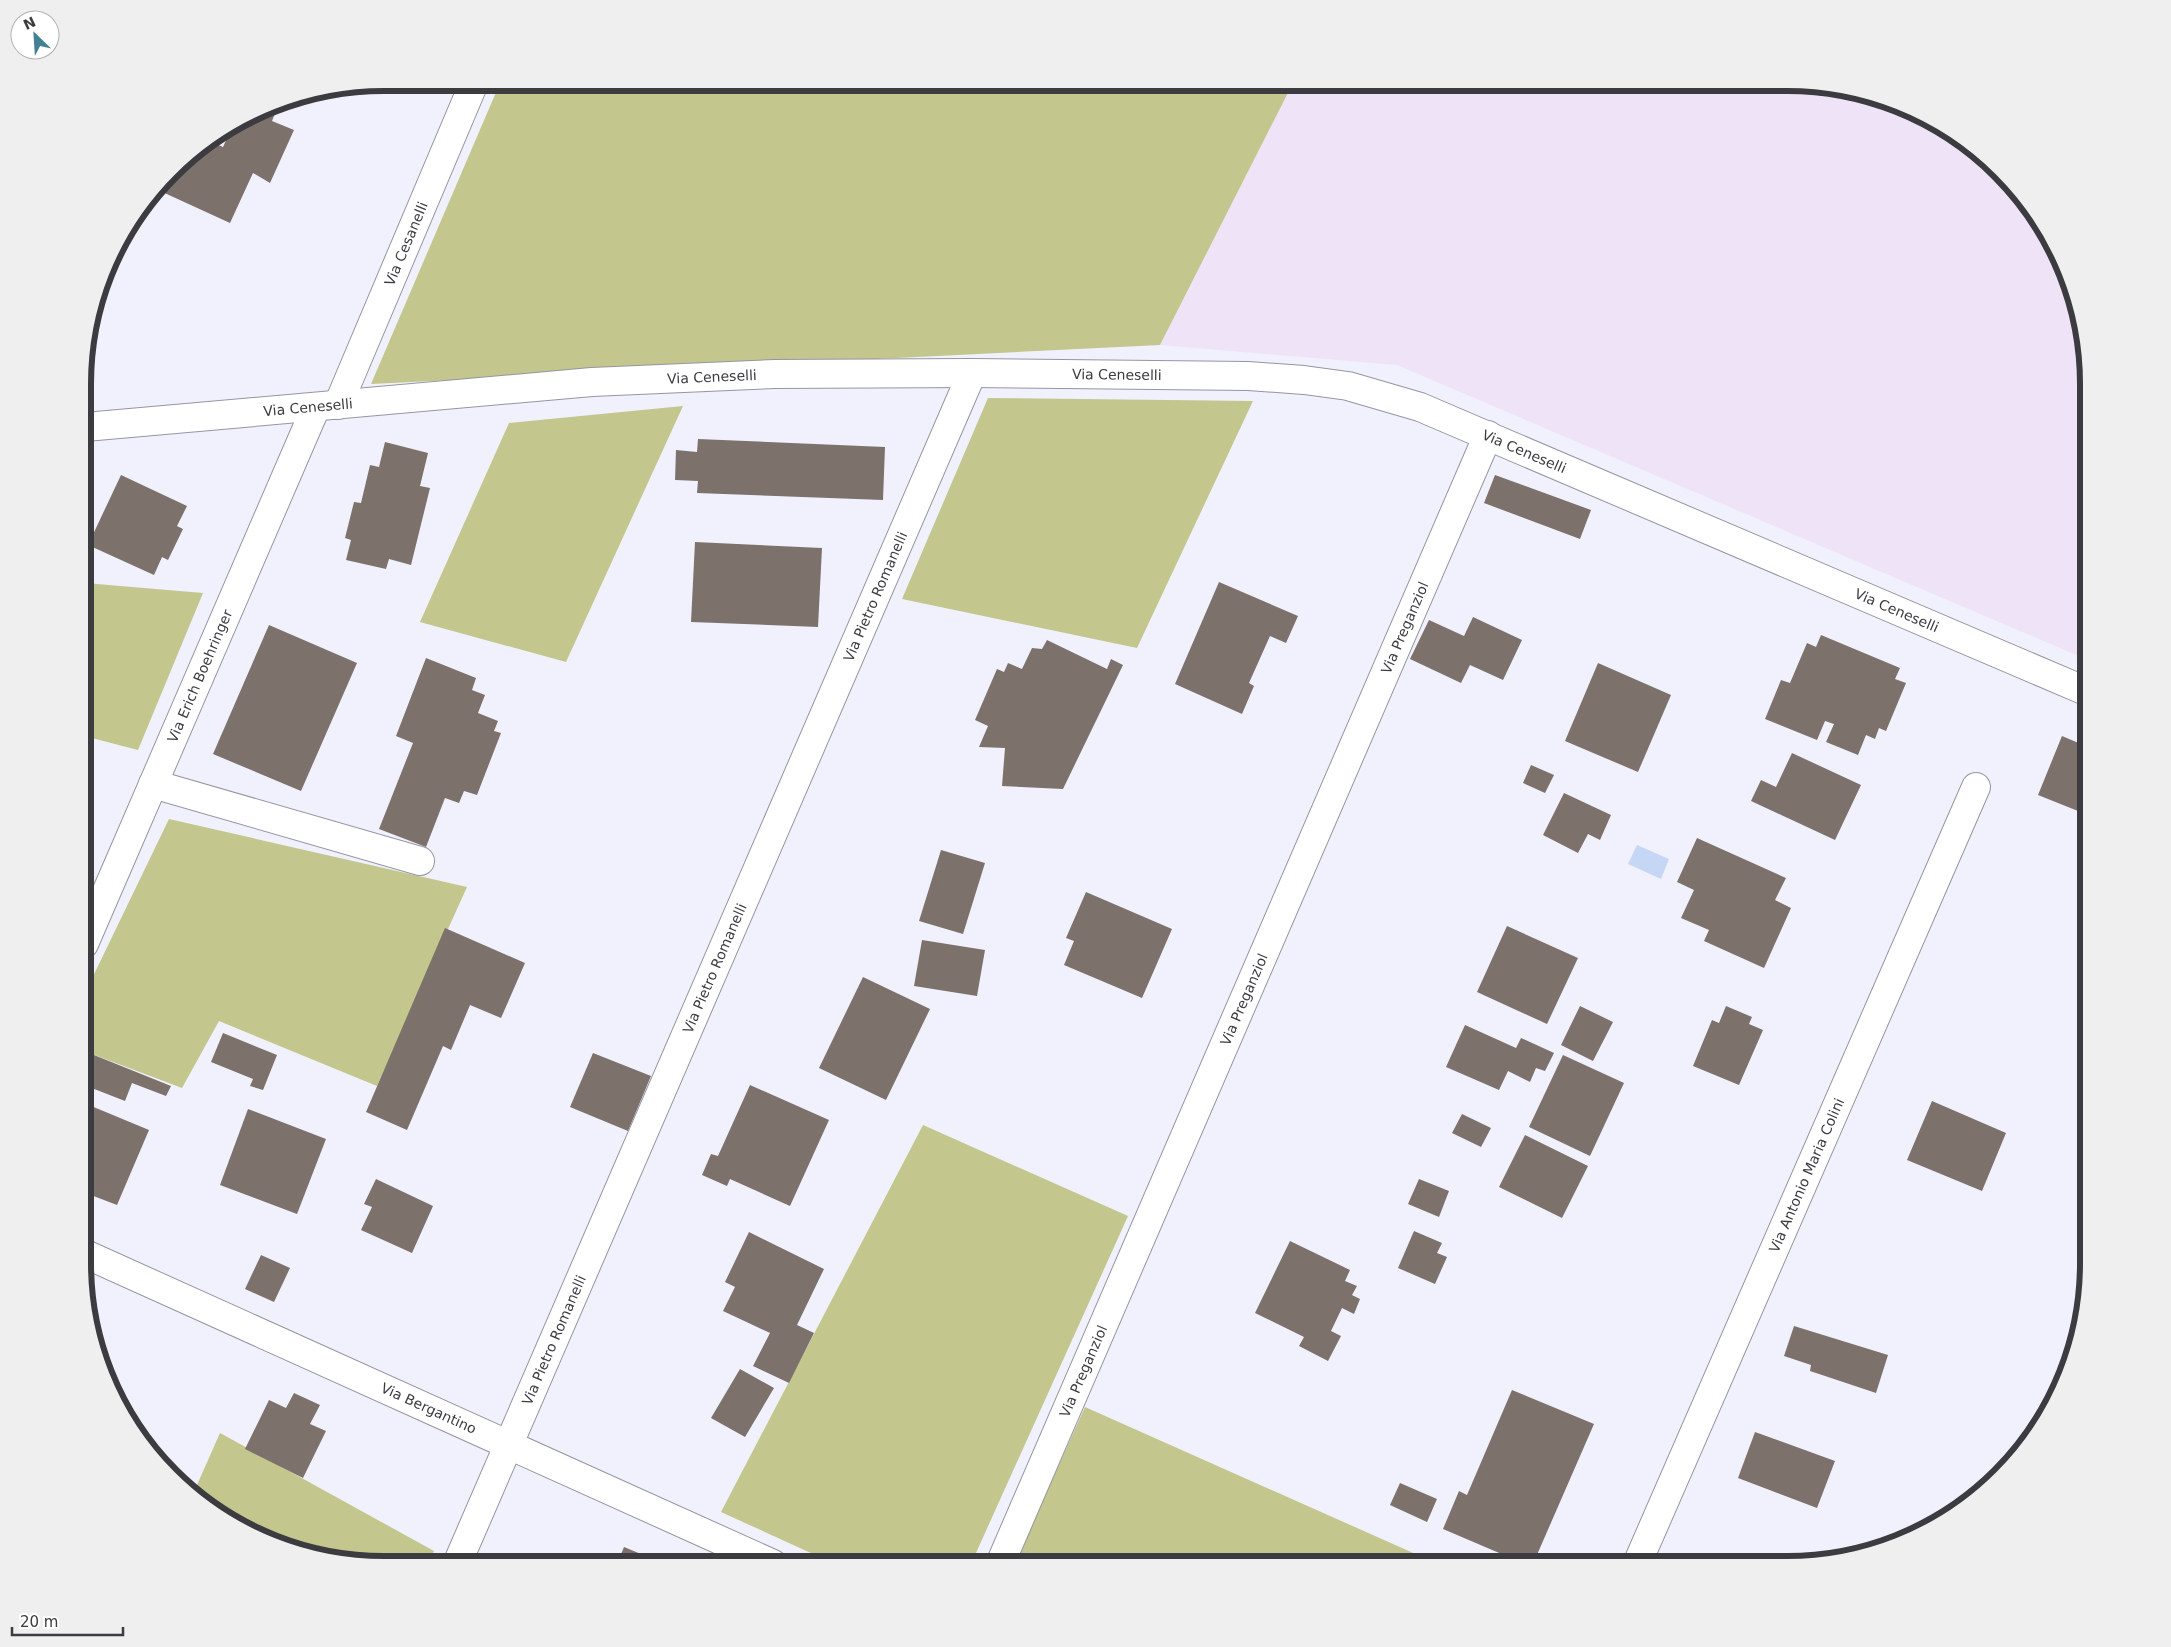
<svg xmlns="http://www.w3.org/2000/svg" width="2171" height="1647" font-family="'DejaVu Sans',sans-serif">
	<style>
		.industrial { fill: #efe3f7 }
		.green { fill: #c3c68d }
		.water { fill: #c6d6f5 }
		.building { fill: #7c726b }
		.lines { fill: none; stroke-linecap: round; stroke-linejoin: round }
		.minor-casing { stroke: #9596a1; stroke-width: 30 }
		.minor { stroke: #fff; stroke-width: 28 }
		.labels { text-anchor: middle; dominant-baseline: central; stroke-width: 5; stroke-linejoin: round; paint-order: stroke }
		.street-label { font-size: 14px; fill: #3b3b40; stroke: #fff }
		.rim { fill: none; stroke: #3b3b40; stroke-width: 6 }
	</style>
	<rect width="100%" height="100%" fill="#f0f1fd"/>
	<!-- industrial -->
	<path class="industrial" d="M1293,83H1806L1902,105L1986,157L2058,251L2078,306L2088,384V660L1397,365L1160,345Z"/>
	<!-- green -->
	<g class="green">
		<path d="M500,83H1293L1160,345L371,384Z"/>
		<path d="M988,398L1253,401L1137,648L902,599Z"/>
		<path d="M683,406L566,662L420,622L509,423Z"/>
		<path d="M85,583L203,593L138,750L84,736Z"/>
		<path d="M169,819L467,887L377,1086L219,1021L182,1088L84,1051V995Z"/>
		<path d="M923,1125L1128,1216L971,1564H835L721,1512Z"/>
		<path d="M1085,1407L1438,1564H1014Z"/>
		<path d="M220,1433L434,1551L428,1564H365L269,1542L193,1494Z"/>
	</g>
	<!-- water -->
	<path class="water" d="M1637,845L1669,859L1661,879L1628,864Z"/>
	<!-- building -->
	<g class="building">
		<path d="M279,103L272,121L294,130L270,183L253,173L230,223L158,190L185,157L212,142L223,147L230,131Z"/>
		<path d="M698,439L885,447L883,500L697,493L698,481L675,480L676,450L697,452Z"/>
		<path d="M385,442L428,453L420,486L430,488L411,565L389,559L386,569L346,560L351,540L345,538L354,502L361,503L370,465L379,467Z"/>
		<path d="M121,475L187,506L177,526L183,529L168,560L162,557L154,575L88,545Z"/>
		<path d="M1495,475L1591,510L1580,539L1484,503Z"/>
		<path d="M695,542L822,548L818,627L691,622Z"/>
		<path d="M1219,582L1298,616L1286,643L1270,636L1249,683L1254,686L1242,714L1175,684Z"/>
		<path d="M1473,617L1522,640L1503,680L1470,665L1461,683L1410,659L1429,620L1464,636Z"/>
		<path d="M269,625L357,663L301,791L213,754Z"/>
		<path d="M1821,635L1900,668L1895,679L1906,683L1886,731L1879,728L1875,739L1866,735L1858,755L1826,742L1834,724L1825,721L1817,740L1765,719L1781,680L1790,683L1807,643L1816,647Z"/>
		<path d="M1047,640L1107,669L1111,659L1123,665L1063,789L1002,786L1005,748L979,747L988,726L975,720L997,669L1004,672L1008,663L1022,669L1032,648L1042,649Z"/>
		<path d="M426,658L476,678L472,690L485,695L478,713L498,721L494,731L501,733L477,795L464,791L459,803L445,798L426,847L379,829L413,743L396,736Z"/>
		<path d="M1598,663L1671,695L1638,772L1565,741Z"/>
		<path d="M2062,736L2088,747V815L2038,795Z"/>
		<path d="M1792,753L1861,785L1835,840L1751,801L1761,780L1776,787Z"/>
		<path d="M1531,765L1554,775L1545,793L1523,783Z"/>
		<path d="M1564,793L1611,815L1600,840L1588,834L1578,853L1543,835Z"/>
		<path d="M1697,838L1786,878L1775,900L1791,908L1764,968L1704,941L1709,930L1681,918L1694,890L1677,882Z"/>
		<path d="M941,850L985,863L963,934L919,921Z"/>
		<path d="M1086,892L1172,929L1142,998L1064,965L1074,941L1066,938Z"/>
		<path d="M1507,926L1578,958L1547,1024L1477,992Z"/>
		<path d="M445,928L525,963L501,1018L470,1005L451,1050L443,1046L407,1130L366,1112Z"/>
		<path d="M922,940L985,950L977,996L914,986Z"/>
		<path d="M863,977L930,1009L886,1100L819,1068Z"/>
		<path d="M1580,1006L1613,1022L1593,1061L1561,1045Z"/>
		<path d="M1726,1006L1752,1017L1749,1024L1763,1030L1739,1085L1693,1066L1712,1020L1719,1023Z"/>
		<path d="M1465,1025L1516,1048L1521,1038L1554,1053L1545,1071L1536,1068L1530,1082L1508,1071L1499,1090L1446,1067Z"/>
		<path d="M223,1033L277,1055L263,1090L250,1086L253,1079L211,1062Z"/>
		<path d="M84,1051L171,1086L166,1096L132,1083L125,1101L84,1085Z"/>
		<path d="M593,1053L651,1076L628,1131L570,1107Z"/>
		<path d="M1563,1055L1624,1083L1590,1156L1529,1127Z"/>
		<path d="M750,1085L829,1120L790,1206L730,1179L727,1186L702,1175L711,1154L718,1156Z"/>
		<path d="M1932,1101L2006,1133L1982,1191L1907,1160Z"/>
		<path d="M84,1103L149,1130L117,1205L83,1192L87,1178L83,1177Z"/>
		<path d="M248,1109L326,1139L297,1214L220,1185Z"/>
		<path d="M1462,1114L1491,1128L1481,1147L1452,1133Z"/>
		<path d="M1525,1135L1588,1166L1562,1218L1499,1187Z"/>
		<path d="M376,1179L433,1206L412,1253L361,1230L372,1207L364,1204Z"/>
		<path d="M1419,1179L1449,1191L1439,1217L1408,1204Z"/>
		<path d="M1414,1231L1442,1243L1437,1253L1447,1257L1435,1284L1398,1268Z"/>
		<path d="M749,1232L824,1269L797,1325L814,1333L789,1383L753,1366L770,1333L723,1311L735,1287L725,1282Z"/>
		<path d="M1290,1241L1350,1270L1345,1281L1357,1286L1352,1295L1360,1299L1354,1314L1342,1308L1331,1331L1341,1336L1328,1361L1299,1346L1304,1337L1255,1313Z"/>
		<path d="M261,1255L290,1268L274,1302L245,1289Z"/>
		<path d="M1794,1326L1888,1355L1876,1393L1810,1371L1811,1365L1784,1356Z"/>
		<path d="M740,1369L774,1388L745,1437L711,1418Z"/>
		<path d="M1512,1390L1594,1424L1533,1564H1525L1443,1529L1459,1491L1467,1495Z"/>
		<path d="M294,1393L320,1405L310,1424L326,1431L303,1478L245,1449L269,1400L286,1408Z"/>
		<path d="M1755,1432L1835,1461L1817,1508L1738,1478Z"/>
		<path d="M1400,1483L1437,1499L1427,1522L1390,1505Z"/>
		<path d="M624,1547L665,1564H617Z"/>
	</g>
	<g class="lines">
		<!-- minor casing -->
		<g class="minor-casing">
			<g id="minor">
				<path id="s1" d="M338,405L474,83"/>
				<path id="s2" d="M85,427L592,382L775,374L972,373L1248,376L1304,380L1348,386L1420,407L2088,692"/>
				<path d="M153,784L420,861"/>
				<path id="s3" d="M84,944L316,407"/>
				<path id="s4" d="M83,1253C314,1355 543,1461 773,1564"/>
				<path id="s5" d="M457,1564L972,373"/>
				<path id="s6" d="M1000,1564L1488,435"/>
				<path id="s7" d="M1637,1564L1976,787"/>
			</g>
		</g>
		<!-- minor -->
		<use href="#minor" class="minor"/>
	</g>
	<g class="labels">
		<!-- street labels -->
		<g class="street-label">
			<text stroke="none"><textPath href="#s1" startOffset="175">Via Cesanelli</textPath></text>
			<text stroke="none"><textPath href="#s2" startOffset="1034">Via Ceneselli</textPath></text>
			<text stroke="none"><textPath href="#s2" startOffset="629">Via Ceneselli</textPath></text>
			<text stroke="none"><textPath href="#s2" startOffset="224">Via Ceneselli</textPath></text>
			<text stroke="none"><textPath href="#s2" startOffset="1454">Via Ceneselli</textPath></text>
			<text stroke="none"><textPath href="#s5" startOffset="1054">Via Pietro Romanelli</textPath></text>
			<text stroke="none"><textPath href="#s2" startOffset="1859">Via Ceneselli</textPath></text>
			<text stroke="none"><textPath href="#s6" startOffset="1020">Via Preganziol</textPath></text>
			<text stroke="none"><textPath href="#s3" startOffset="292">Via Erich Boehringer</textPath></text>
			<text stroke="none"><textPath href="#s5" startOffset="649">Via Pietro Romanelli</textPath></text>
			<text stroke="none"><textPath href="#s6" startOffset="615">Via Preganziol</textPath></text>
			<text stroke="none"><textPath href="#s7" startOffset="424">Via Antonio Maria Colini</textPath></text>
			<text stroke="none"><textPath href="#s5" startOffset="244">Via Pietro Romanelli</textPath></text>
			<text stroke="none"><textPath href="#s6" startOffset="210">Via Preganziol</textPath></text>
			<text stroke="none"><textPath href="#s4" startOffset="379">Via Bergantino</textPath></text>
		</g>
	</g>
	<!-- crop -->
	<path d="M0 0H2171V1647H0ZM384 91H1787A293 293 0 0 1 2080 384V1263A293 293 0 0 1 1787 1556H384A293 293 0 0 1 91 1263V384A293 293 0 0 1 384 91Z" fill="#efeff0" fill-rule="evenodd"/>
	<path class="rim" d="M384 91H1787A293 293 0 0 1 2080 384V1263A293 293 0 0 1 1787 1556H384A293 293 0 0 1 91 1263V384A293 293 0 0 1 384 91Z"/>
	<!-- north arrow -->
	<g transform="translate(35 35) rotate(335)"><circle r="24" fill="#ffffff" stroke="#b1b1b3"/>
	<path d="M0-4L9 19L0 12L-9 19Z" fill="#438096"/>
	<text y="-8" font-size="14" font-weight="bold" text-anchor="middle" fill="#3b3b40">N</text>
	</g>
	<!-- scale -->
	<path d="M12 1627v8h111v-8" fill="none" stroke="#3b3b40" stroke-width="2.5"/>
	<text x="20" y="1627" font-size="15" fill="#3b3b40" stroke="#ffffff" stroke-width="4" paint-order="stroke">20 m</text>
</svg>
